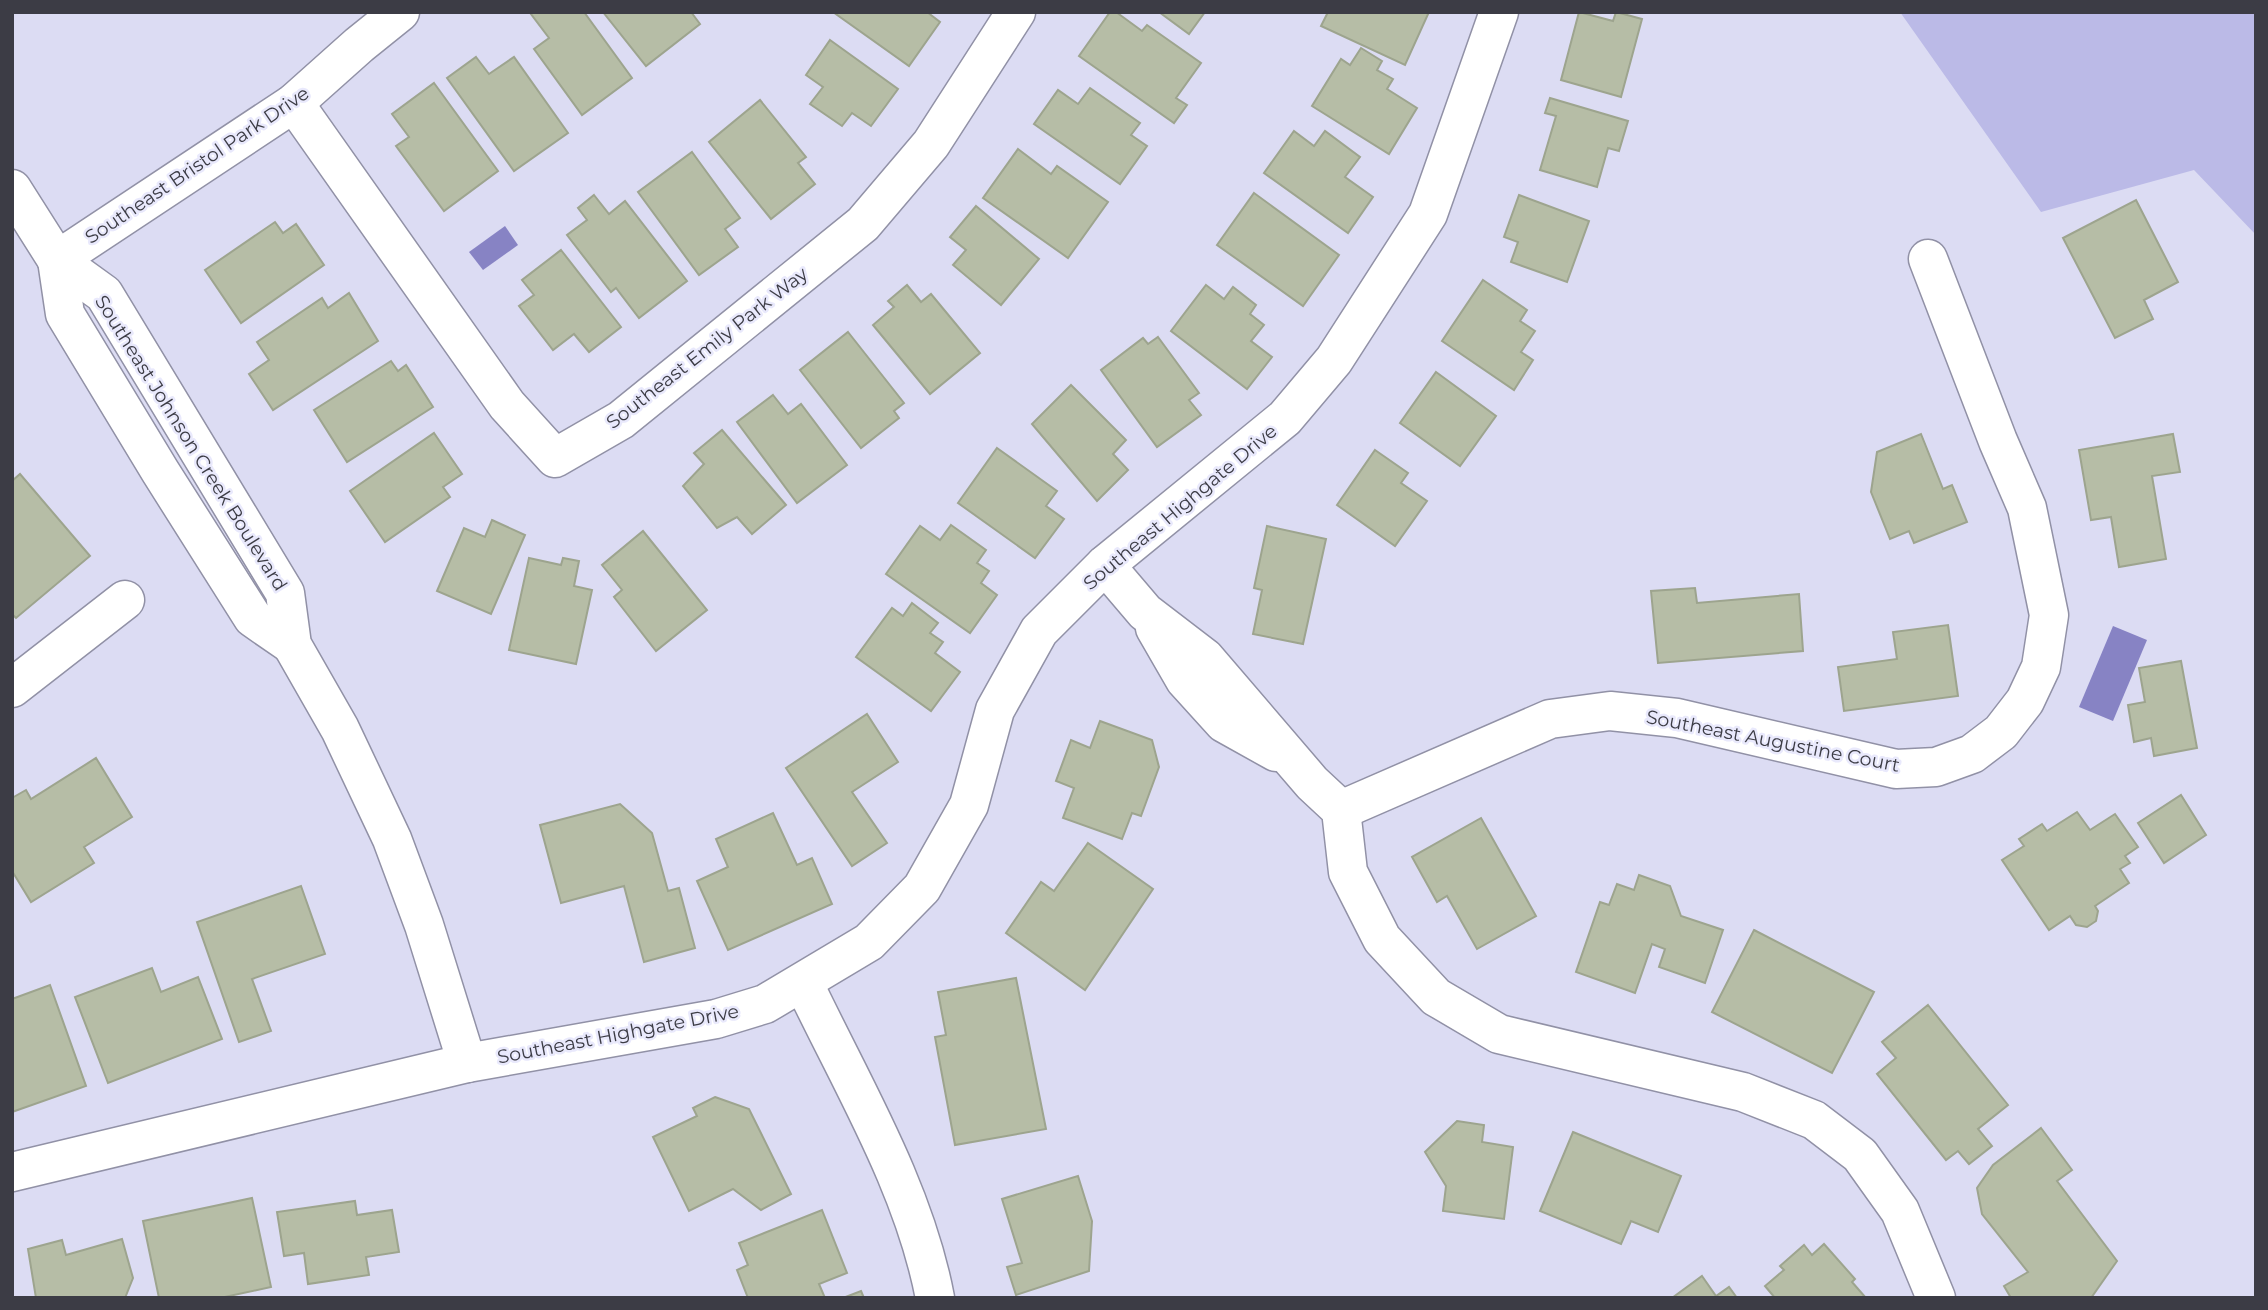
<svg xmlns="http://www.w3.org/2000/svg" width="2268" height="1310" font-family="Montserrat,sans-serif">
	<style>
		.green { fill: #bbbae7 }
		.water { fill: #8783c4 }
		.building { fill: #b6bda6; stroke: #9da48e; stroke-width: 2 }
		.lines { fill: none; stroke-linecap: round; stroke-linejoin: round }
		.minor-casing { stroke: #9191a6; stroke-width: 41 }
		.minor { stroke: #fff; stroke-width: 38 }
		.labels { text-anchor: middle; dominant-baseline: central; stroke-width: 5; stroke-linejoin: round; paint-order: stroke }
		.street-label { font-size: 19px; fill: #3c3c45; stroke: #e9e9fc }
	</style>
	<rect width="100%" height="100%" fill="#dcdcf3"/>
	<!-- green -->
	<path class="green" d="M1900,12H2256V235L2194,170L2041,212Z"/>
	<!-- water -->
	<g class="water">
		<path d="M505,226L518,245L483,270L469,252Z"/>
		<path d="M2113,626L2147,640L2113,721L2079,707Z"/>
	</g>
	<!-- building -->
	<g class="building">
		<path d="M533,12H584L632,78L582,115L534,49L549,38L531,14Z"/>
		<path d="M603,12H691L700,24L646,66Z"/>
		<path d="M833,12H927L940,22L909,66Z"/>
		<path d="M1110,12H1116L1142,31L1147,25L1201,63L1176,98L1187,105L1174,123L1079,56Z"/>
		<path d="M1159,12H1205L1189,34Z"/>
		<path d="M1328,12H1429L1405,65L1321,26Z"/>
		<path d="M1579,12L1613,21L1616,12L1642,19L1621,97L1561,80Z"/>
		<path d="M830,40L898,89L871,126L852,113L842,126L810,104L823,87L806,75Z"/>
		<path d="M1361,48L1382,61L1377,70L1393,79L1387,89L1417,108L1389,154L1312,106L1341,59L1350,65Z"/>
		<path d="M476,57L489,74L514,57L568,133L514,171L447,78Z"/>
		<path d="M434,83L498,171L444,211L396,146L409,137L392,114Z"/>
		<path d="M1090,88L1140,123L1131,135L1147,146L1120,184L1034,124L1058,90L1078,104Z"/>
		<path d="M1550,98L1628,121L1619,151L1608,148L1597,187L1540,170L1556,116L1545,113Z"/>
		<path d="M760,100L806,157L798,163L815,184L771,219L709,142Z"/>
		<path d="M1294,131L1314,146L1325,131L1360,157L1345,177L1373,197L1348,233L1264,173Z"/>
		<path d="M1018,149L1051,174L1057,166L1108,202L1068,258L983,198Z"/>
		<path d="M692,152L740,218L725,229L738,247L699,275L638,192Z"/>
		<path d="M1254,193L1339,255L1303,306L1217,245Z"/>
		<path d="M594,195L609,214L625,201L687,281L639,318L616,288L611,292L567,235L587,220L578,208Z"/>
		<path d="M1519,195L1589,221L1567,282L1511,262L1518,242L1504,237Z"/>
		<path d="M2136,200L2178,282L2144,300L2153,319L2115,338L2063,238Z"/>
		<path d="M976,206L1039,259L1001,305L953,265L966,250L950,237Z"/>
		<path d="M275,222L283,233L296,224L324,265L241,323L205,270Z"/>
		<path d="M561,250L621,327L589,352L574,334L553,350L519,306L534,295L522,280Z"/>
		<path d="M1483,280L1527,310L1520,321L1535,331L1521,352L1533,360L1514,390L1442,341Z"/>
		<path d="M907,285L921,302L931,294L980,353L930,394L873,325L894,307L888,301Z"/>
		<path d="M1206,285L1224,299L1233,287L1256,305L1250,314L1264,325L1251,341L1272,357L1247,389L1171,331Z"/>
		<path d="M349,293L378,341L273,410L249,374L269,360L257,342L322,298L328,308Z"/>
		<path d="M848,332L904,403L894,411L899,418L861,448L800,370Z"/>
		<path d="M1158,337L1199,393L1189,400L1201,415L1157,447L1101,370L1143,338L1148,344Z"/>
		<path d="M391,361L398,371L406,365L433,407L347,462L314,410Z"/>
		<path d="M1436,372L1496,416L1460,466L1400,423Z"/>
		<path d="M1071,385L1126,440L1113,454L1128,470L1097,501L1032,424Z"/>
		<path d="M773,395L788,414L801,404L847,465L797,503L737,422Z"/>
		<path d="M722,430L786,505L752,534L737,517L717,528L683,486L704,464L694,453Z"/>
		<path d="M434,433L462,474L443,487L450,497L385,542L350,491Z"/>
		<path d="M1921,434L1943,489L1952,485L1967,522L1914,543L1909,531L1890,539L1871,492L1877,452Z"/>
		<path d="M2173,434L2180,472L2152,476L2166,559L2119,567L2111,517L2091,520L2079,450Z"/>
		<path d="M997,448L1057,491L1046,506L1064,519L1035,558L958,503Z"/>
		<path d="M1375,450L1408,473L1401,483L1427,501L1395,546L1337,505Z"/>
		<path d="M20,474L90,556L16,618L12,614V481Z"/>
		<path d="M492,520L525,535L491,614L437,591L464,528L485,537Z"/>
		<path d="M951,525L986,550L977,563L989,571L981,583L997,595L970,633L886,574L920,526L940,540Z"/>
		<path d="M1267,526L1326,539L1303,644L1253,634L1262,590L1254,588Z"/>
		<path d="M643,531L707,610L656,651L614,597L622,590L602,565Z"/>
		<path d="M529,558L561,565L563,558L579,561L574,586L592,590L576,664L509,650Z"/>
		<path d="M1695,588L1697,603L1799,594L1803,651L1658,663L1651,591Z"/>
		<path d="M912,603L938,623L930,633L943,642L935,653L960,672L931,711L856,657L892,608L903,616Z"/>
		<path d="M1948,625L1958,696L1844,711L1838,667L1897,659L1893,632Z"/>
		<path d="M2181,661L2197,748L2154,756L2151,738L2134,742L2128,705L2145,702L2139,668Z"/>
		<path d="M867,714L898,762L852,792L887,843L852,866L786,768Z"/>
		<path d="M1100,721L1152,740L1159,767L1141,816L1132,813L1122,839L1063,818L1074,788L1056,781L1071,740L1090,748Z"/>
		<path d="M96,758L132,817L84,847L94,863L31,902L12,871V798L26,790L31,799Z"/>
		<path d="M2181,795L2206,835L2164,863L2138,823Z"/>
		<path d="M620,804L652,833L668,891L679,888L695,948L644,962L624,886L561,903L540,825Z"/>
		<path d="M2077,812L2090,830L2115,814L2138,847L2125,856L2130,863L2120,869L2129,883L2095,906L2098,911L2096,921L2087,927L2076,925L2070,916L2049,930L2002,860L2024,846L2019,839L2042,824L2047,831Z"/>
		<path d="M773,813L797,865L812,858L832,904L728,950L697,881L728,867L716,839Z"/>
		<path d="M1481,818L1536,916L1477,949L1447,896L1437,902L1412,857Z"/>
		<path d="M1088,843L1153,889L1085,990L1006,933L1041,882L1054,891Z"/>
		<path d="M1639,875L1670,886L1681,916L1723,930L1705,983L1659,967L1665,949L1652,944L1635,993L1576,972L1600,902L1609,905L1617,884L1634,890Z"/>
		<path d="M301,886L325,954L252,979L271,1031L239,1042L197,922Z"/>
		<path d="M1754,930L1874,992L1832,1073L1712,1012Z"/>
		<path d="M152,968L161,992L198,977L222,1039L108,1083L75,997Z"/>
		<path d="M1016,978L1046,1129L955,1145L935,1037L946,1035L938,992Z"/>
		<path d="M50,985L86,1086L12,1112V999Z"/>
		<path d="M1928,1005L2008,1105L1978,1129L1992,1146L1969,1164L1958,1151L1946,1160L1877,1074L1896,1058L1882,1042Z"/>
		<path d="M715,1097L749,1109L791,1194L761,1210L733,1189L689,1211L653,1137L697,1116L693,1108Z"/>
		<path d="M1457,1121L1484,1125L1482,1142L1513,1147L1504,1219L1443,1211L1446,1186L1425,1152Z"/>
		<path d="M2041,1128L2072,1170L2057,1181L2117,1261L2091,1298H2011L2004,1286L2028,1272L1982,1214L1977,1188L1993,1165Z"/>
		<path d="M1573,1132L1681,1176L1658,1232L1631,1221L1621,1244L1540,1211Z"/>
		<path d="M1078,1176L1092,1221L1089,1271L1016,1295L1007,1267L1022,1263L1002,1199Z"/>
		<path d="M252,1198L271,1287L220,1298H159L143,1221Z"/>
		<path d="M355,1201L357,1215L392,1210L399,1252L366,1257L369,1275L308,1284L304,1253L284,1256L277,1212Z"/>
		<path d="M822,1210L847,1273L819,1284L825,1298H748L737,1270L748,1265L739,1243Z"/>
		<path d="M122,1239L133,1278L125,1298H36L28,1249L62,1240L66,1255Z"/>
		<path d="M1824,1244L1855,1279L1852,1282L1866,1298H1775L1765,1286L1784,1270L1780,1266L1804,1245L1812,1255Z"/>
		<path d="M1702,1276L1716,1296L1729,1287L1737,1298H1672Z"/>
		<path d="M861,1291L864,1298H843Z"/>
	</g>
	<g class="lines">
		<!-- minor casing -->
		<g class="minor-casing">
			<g id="minor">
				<path d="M294,103L507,405L555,458L621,420L863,224L931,144L1016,12"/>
				<path d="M12,189L57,260L104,294L285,593L292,645L340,729L392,839L424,925L467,1063"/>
				<path d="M57,260L65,314L160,471L253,618L292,645"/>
				<path d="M57,260L294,103L359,45L400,12"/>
				<path d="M1105,565L1145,612L1205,658L1312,783L1341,810L1348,872L1382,939L1436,997L1499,1034L1743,1092L1814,1120L1860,1155L1900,1211L1936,1298"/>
				<path d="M1155,628L1185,680L1224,723L1276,752"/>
				<path d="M12,688L125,600"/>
				<path d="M1341,810L1550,719L1610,711L1677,718L1896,769L1936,767L1972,754L2001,732L2025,701L2041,667L2049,615L2027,508L1998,441L1928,259"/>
				<path d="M804,984C852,1085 914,1187 935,1298"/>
				<path d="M12,1172L467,1063L716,1019L765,1004L869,942L922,888L969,805L995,710L1039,631L1105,565L1285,418L1334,360L1428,214L1499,12"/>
			</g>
		</g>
		<!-- minor -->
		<use href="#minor" class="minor"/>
	</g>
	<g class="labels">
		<!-- street labels -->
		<g class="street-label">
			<text transform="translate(197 165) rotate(-34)">Southeast Bristol Park Drive</text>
			<text transform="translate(707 348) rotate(-38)">Southeast Emily Park Way</text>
			<text transform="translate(191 443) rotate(58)">Southeast Johnson Creek Boulevard</text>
			<text transform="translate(1180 507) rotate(-40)">Southeast Highgate Drive</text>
			<text transform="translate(1773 741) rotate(11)">Southeast Augustine Court</text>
			<text transform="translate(618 1034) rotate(-11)">Southeast Highgate Drive</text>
		</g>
	</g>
	<!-- border -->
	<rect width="2268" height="1310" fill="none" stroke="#3c3c45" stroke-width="28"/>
</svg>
